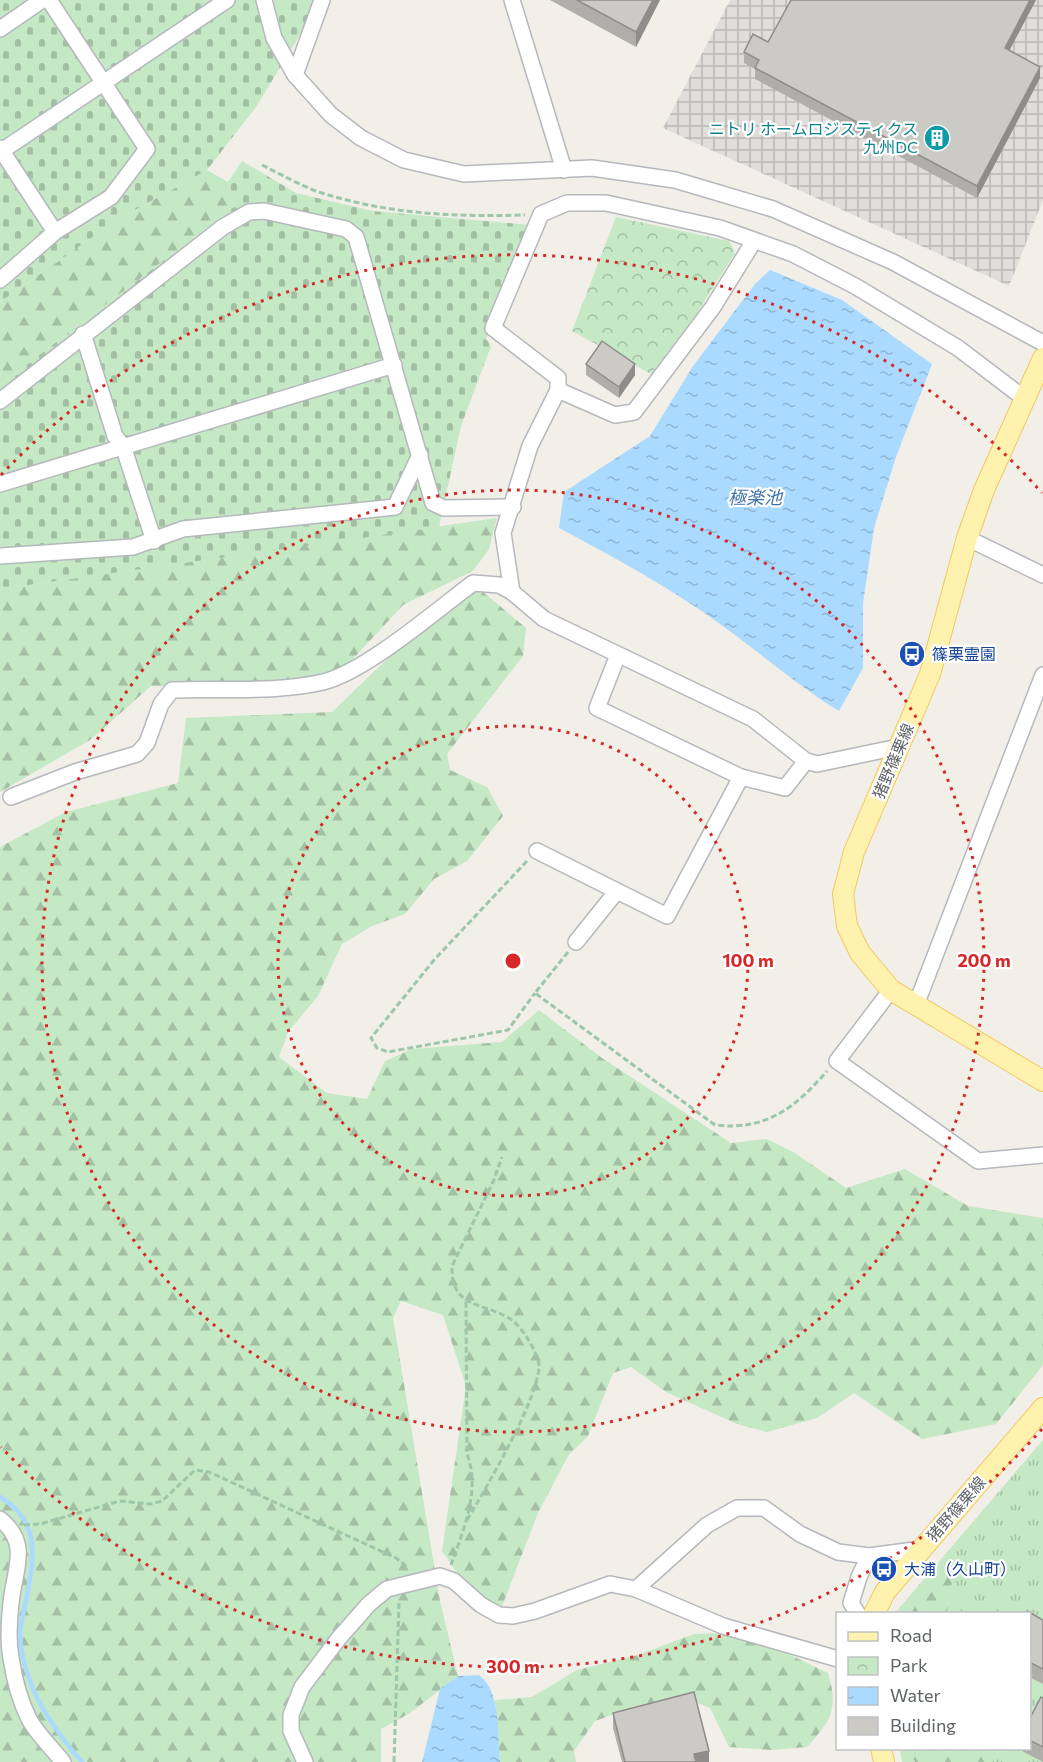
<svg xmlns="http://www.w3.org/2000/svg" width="1043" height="1762" font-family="Commissioner,'Noto Sans JP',sans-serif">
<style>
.industrial{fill:url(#industrial-grid)}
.grass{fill:url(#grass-tufts)}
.forest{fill:url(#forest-firs)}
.cemetery{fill:url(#cemetery-stones)}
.park{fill:url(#park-crowns)}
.water{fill:url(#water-ripples)}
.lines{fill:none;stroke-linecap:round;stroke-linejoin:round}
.stream{stroke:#aadaff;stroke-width:4.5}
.minor-casing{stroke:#b5b8bc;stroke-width:18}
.major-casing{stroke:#f2c960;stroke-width:22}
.path{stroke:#9cc7a9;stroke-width:3;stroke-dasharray:6 3;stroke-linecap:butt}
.minor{stroke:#fff;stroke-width:15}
.major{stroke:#fff2af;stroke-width:20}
.wall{fill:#afaea9}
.shaded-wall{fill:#8f8d8a}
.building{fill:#cccac5;stroke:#8f8d8a;stroke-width:1.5}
.ring{fill:none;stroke:#d62828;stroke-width:3;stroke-dasharray:3 6}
.labels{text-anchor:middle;stroke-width:4.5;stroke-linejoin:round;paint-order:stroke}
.culture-label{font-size:16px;fill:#0d838f;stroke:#fff;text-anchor:end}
.transit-label{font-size:16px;fill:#164399;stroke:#fff;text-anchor:start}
.street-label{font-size:16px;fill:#5f6368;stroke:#fff}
.water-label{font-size:18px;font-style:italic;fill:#4174aa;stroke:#fff}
.centre{fill:#d62828;stroke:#fff;stroke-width:3}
.ring-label{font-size:18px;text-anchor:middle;font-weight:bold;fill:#d62828;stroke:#fff;stroke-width:4.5;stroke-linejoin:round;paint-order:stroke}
</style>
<defs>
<pattern id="industrial-grid" width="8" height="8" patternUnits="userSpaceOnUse" patternTransform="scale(1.5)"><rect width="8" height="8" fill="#e0deda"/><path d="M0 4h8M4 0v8" fill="none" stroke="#b9b8b5"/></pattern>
<pattern id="grass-tufts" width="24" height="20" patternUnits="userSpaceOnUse" patternTransform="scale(1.5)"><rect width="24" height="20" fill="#c5e8c5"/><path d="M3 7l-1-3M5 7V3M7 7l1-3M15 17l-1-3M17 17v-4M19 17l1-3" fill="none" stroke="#a3c0a4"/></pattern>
<pattern id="forest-firs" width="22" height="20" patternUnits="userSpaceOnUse" patternTransform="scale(1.5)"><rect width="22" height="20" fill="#c5e8c5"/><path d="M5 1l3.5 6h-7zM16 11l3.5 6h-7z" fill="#a3c0a4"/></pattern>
<pattern id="cemetery-stones" width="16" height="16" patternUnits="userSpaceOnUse" patternTransform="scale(1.5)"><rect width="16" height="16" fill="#c5e8c5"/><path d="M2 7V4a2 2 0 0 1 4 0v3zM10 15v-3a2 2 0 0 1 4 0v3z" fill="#a3c0a4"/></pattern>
<pattern id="park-crowns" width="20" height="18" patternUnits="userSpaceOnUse" patternTransform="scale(1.5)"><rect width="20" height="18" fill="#c5e8c5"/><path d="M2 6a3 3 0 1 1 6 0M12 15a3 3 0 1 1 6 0" fill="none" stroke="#a3c0a4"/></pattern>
<pattern id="water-ripples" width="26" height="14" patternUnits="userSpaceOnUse" patternTransform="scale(1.5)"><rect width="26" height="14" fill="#aadaff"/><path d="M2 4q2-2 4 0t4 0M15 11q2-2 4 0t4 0" fill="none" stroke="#8eb4d2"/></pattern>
</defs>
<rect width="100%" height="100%" fill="#f1efe8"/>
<path class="industrial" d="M 730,0 L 1043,0 L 1043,200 L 1009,286 L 663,128 Z"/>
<g class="grass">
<path d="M 1043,1440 L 1043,1762 L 990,1762 L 982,1749 L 1030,1748 L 1030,1614 L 947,1613 L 954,1563 L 942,1558 Z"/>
<path d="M 900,1749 L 909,1749 L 915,1762 L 902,1762 Z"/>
</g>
<g class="forest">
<path d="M 207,170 L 228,182 L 234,207 L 0,385 L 0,302 L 117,220 Z"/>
<path d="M 497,518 L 489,549 L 473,571 L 403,605 L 327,687 L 151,686 L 90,740 L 0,792 L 0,589 Z"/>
<path d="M 475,585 L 526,628 L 523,656 L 447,754 L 450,770 L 487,787 L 503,816 L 467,861 L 434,879 L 405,914 L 372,926 L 342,944 L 318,996 L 288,1032 L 279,1057 L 327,1093 L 367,1099 L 385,1061 L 412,1049 L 502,1042 L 539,1010 L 602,1058 L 731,1143 L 767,1139 L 795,1153 L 846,1188 L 905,1169 L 968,1206 L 1043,1218 L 1043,1365 L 996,1424 L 922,1439 L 854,1393 L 817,1418 L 767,1432 L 737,1424 L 666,1392 L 631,1367 L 613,1373 L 588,1436 L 568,1456 L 538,1513 L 501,1609 L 467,1587 L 442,1551 L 466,1386 L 443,1315 L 401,1301 L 393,1318 L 440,1601 L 458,1676 L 410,1713 L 381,1729 L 381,1762 L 0,1762 L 0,847 L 66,812 L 178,783 L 186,718 L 332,712 L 461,588 Z"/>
<path d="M 942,1558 L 955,1563 L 947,1613 L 895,1613 Z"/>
<path d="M 729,1633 L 780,1650 L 828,1673 C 839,1708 831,1721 807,1747 L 771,1750 L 729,1747 L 710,1708 L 680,1696 L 634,1707 L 595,1721 L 574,1751 L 576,1762 L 500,1762 L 495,1700 L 532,1697 L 577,1670 L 638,1655 L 694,1634 Z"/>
<path d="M 909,1749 L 982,1749 L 990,1762 L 915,1762 Z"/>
</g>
<g class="cemetery">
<path d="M 0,0 L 313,0 L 301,33 L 256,107 L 207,170 L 117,220 L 0,302 Z"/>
<path d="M 242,161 L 296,193 L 373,211 L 531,225 L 486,339 L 491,346 L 461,426 L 439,527 L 0,589 L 0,385 L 234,207 L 228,182 Z"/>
</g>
<path class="park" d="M 616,217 L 729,241 L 735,253 L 695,316 L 651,374 L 572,331 Z"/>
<g class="water">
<path d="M 770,270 L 842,300 L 932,364 L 896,457 L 874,528 L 863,603 L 863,668 L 839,711 C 798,686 763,655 724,627 C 673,589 615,558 559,528 L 564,492 L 650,436 L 693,366 L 755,284 Z"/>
<path d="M 479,1675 C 502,1692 497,1736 500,1762 L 422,1762 L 440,1689 L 458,1676 Z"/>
</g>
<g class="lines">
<path class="stream" d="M 0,1497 C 44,1523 33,1563 25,1606 C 23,1615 20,1625 20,1633 C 22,1684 50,1725 82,1762"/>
<g class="minor-casing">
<g id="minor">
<path d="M 264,0 L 274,38 L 295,75 L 331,115 L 361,138 L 404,160 L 464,174 L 592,168 L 675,180 L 773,209 L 893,262 L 1043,343"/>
<path d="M 512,0 L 564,170"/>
<path d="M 0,29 L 42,0"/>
<path d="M 295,75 L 322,0"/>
<path d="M 0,148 L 55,232"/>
<path d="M 0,152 L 227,0"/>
<path d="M 0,280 L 55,232 L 111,197 L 147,149 L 49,0"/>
<path d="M 83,334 L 115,436 L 123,446 L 154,541"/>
<path d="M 558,390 L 558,378 L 493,328 L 541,214 L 567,203 L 606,203 L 720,228 L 793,254 L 855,286 L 958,348 L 1025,399"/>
<path d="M 0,401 L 223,227 L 249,212 L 264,211 L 346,229 L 356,237 L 433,503 L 444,508 L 513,507"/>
<path d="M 0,484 L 394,365"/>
<path d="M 967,538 L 1043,575"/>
<path d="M 0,556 L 133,547 L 183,529 L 395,507 L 420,455"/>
<path d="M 512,592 L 503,533 L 530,446 L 558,390 L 615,415 L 634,412 L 713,307 L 754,241"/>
<path d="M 618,655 L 597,708 L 741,777 L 785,788 L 806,761"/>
<path d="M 11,797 L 75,772 L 137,754 L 147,743 L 161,704 L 172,690 C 220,688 277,693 323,682 C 365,672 437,610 473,583 L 499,585 L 512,592 L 544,619 L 753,719 L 806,761 L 817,764 L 898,747"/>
<path d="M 537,851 L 667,916 L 741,777"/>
<path d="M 576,942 L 617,891"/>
<path d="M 891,990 L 837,1061 L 978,1161 L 1043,1155"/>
<path d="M 916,1005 L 1043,675"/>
<path d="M 0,1519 C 31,1544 14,1570 11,1603 C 9,1620 8,1641 11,1658 C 14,1678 20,1701 29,1719 C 37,1734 53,1749 63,1762"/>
<path d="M 636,1589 L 707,1525 L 737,1508 L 764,1508 L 800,1534 L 838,1552 L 869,1556 L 922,1549"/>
<path d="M 858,1614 L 851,1603 L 859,1577 L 869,1556"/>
<path d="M 305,1762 L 291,1731 L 291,1715 L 302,1687 L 339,1638 L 369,1604 L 387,1589 L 440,1576 L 454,1581 L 481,1605 L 499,1615 L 513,1616 L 535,1611 L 610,1584 L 636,1589 L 723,1626 L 838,1659"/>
</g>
</g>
<g class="major-casing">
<g id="major">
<path d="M 1043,358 L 984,490 L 967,538 L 930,674 L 854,852 L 843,894 L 847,926 L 860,953 L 891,990 L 1043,1081"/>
<path d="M 874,1614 L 885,1592 L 1043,1408"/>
<path d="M 881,1748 L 884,1762"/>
</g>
</g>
<g class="path">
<path d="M 262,165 C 280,174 298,184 316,191 C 384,214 453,217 525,215"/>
<path d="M 527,861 L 434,960 L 371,1038 L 377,1048 L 388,1052 L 508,1030 L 535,993"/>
<path d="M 568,952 L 535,993 L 715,1125 C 766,1131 795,1108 827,1071"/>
<path d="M 467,1520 C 485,1490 539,1398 539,1366 C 539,1359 534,1350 531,1344 C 525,1334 518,1323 507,1317 C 479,1302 451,1307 452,1266 L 493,1182 L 502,1157"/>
<path d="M 24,1525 L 40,1524 L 120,1501 L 150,1504 L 162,1501 L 195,1470 L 209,1472 L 396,1558 L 405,1565 L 405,1569"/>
<path d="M 451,1565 C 463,1531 481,1490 467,1454 L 466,1301"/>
<path d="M 394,1762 L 399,1602"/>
</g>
<use href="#minor" class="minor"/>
<use href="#major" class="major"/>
</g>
<g class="wall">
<path d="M 550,0 L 660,0 L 636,47 Z"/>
<path d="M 1036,0 L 1009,50 L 1040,78 L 977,198 L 755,79 L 755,69 L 744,63 L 744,52 L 768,42 Z"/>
<path d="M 586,364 L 635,375 L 619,398 L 586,375 Z"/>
<path d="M 1029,1614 L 1043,1620 L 1043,1684 L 1029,1677 Z"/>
<path d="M 1043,1698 L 1043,1762 L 1022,1751 L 1022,1749 L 1029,1749 L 1029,1720 Z"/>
<path d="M 613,1713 L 709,1762 L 622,1762 L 613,1728 Z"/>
</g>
<g class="shaded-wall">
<path d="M 653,0 L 660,0 L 636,47 L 636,32 Z"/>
<path d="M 1030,0 L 1036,0 L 1005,59 L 1005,48 Z"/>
<path d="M 1040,67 L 1040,78 L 977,198 L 977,186 Z"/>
<path d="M 635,364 L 635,375 L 619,398 L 619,387 Z"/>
<path d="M 709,1751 L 709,1762 L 694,1762 L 694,1754 Z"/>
</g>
<g class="building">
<path d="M 577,0 L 653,0 L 636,32 Z"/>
<path d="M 791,0 L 1030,0 L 1005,48 L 1040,67 L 977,186 L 755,68 L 759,60 L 744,52 L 753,34 L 768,42 Z"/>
<path d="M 602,341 L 635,364 L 619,387 L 586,364 Z"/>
<path d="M 1027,1611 L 1043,1620 L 1043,1669 L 1029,1662 L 1029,1614 L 1026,1614 Z"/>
<path d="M 694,1692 L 709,1751 L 694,1754 L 696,1762 L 625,1762 L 613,1713 Z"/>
<path d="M 1041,1697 L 1043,1698 L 1043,1747 L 1029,1740 L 1029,1720 Z"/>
</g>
<g class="ring">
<circle cx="513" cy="961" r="235"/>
<circle cx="513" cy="961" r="471"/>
<path d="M1042 1429A706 706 0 0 1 1 1447M1 475A706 706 0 0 1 1042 493"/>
</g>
<defs>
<g id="building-disc" transform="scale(1.35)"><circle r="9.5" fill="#0f9aa8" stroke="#fff"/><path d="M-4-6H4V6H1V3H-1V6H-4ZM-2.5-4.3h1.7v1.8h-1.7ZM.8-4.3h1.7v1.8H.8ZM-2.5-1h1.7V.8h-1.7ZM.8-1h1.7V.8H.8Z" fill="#fff"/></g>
<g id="bus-disc" transform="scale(1.35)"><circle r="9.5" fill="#1a4fb4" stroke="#fff"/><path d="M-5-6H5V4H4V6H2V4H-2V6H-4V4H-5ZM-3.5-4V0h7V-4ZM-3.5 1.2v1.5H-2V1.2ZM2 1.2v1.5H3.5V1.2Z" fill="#fff"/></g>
</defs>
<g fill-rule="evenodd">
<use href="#building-disc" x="937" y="138"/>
<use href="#bus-disc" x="912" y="654"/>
<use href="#bus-disc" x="884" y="1569"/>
</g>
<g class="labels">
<g class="culture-label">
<text x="918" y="135">ニトリ ホームロジスティクス<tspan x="918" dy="18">九州DC</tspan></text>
</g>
<g class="transit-label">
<text x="932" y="660">篠栗霊園</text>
<text x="904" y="1575">大浦（久山町）</text>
</g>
<g class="street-label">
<text transform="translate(893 761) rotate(-67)" y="6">猪野篠栗線</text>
<text transform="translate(956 1509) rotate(-49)" y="6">猪野篠栗線</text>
</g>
<g class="water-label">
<text x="755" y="504">極楽池</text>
</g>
</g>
<circle cx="513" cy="961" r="9" class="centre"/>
<g class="ring-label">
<text x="748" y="967">100 m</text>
<text x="984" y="967">200 m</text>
<text x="513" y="1673">300 m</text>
</g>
<rect x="836" y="1612" width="195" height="138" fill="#ffffff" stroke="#bfc1c3" stroke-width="1.5"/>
<rect x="848" y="1632" width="30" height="9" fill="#fff2af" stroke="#bfc1c3" stroke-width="1.5"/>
<text x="890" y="1642" font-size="18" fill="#5f6368">Road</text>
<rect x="848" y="1657" width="30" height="18" fill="url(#park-crowns)" stroke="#bfc1c3" stroke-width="1.5"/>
<text x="890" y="1672" font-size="18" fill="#5f6368">Park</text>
<rect x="848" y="1687" width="30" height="18" fill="url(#water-ripples)" stroke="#bfc1c3" stroke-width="1.5"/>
<text x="890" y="1702" font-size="18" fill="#5f6368">Water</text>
<rect x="848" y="1717" width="30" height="18" fill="#cccac5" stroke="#bfc1c3" stroke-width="1.5"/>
<text x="890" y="1732" font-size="18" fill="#5f6368">Building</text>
</svg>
